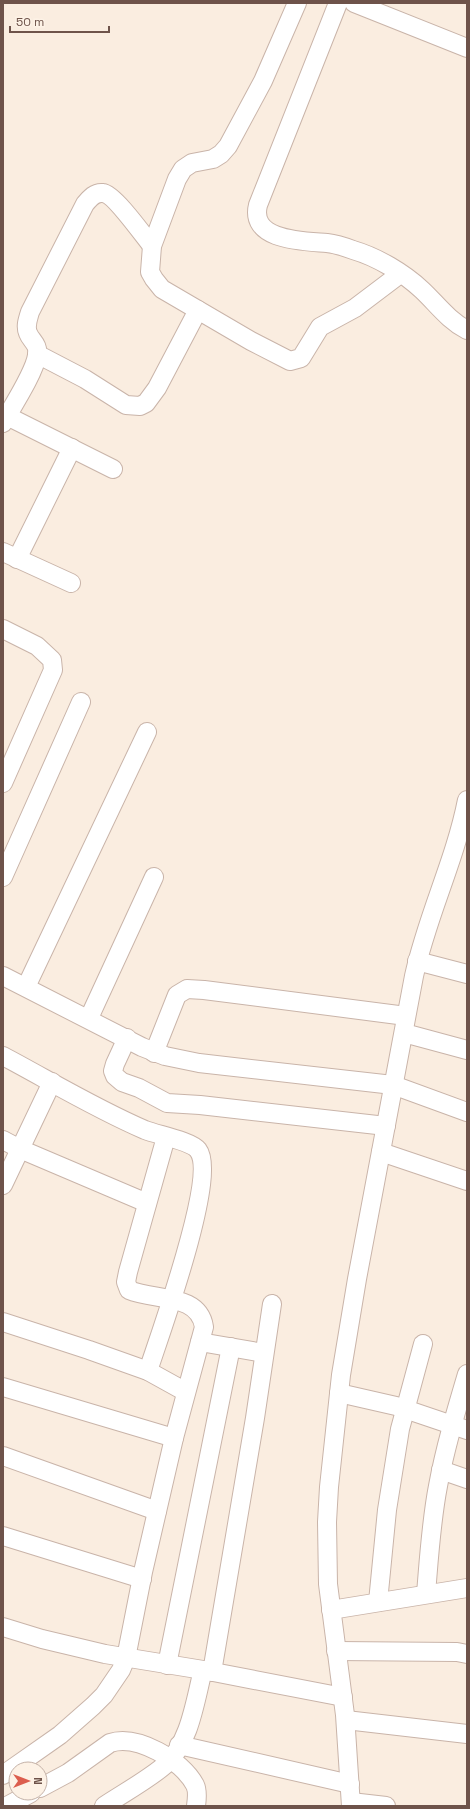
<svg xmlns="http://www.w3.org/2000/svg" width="470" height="1809" font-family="'Space Grotesk',sans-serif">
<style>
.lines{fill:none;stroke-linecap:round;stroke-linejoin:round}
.minor-casing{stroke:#c9b4a9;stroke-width:20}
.minor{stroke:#fff;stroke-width:18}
</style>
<rect width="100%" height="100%" fill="#faede0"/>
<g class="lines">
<g class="minor-casing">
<g id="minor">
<path d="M 297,3 L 263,81 L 228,146 L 221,154 L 213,159 L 192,163 L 183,169 L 177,179 L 152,246 L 150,272 L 154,279 L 162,289 L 251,341 L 290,361 L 301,358 L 320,327 L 355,308 L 400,274"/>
<path d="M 338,3 L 258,205 C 249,241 304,241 327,243 C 336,244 345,247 353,250 C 377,257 404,273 422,290 C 437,304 448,320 467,330"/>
<path d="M 354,3 L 467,48"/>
<path d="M 37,354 L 85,379 L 126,405 L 140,406 L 146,403 L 157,388 L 198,310"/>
<path d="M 7,416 L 113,469"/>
<path d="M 3,423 C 12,407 35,372 37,355 C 39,344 31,341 28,333 C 25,326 28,319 30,312 L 85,204 C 90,198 95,192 103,193 C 114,194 144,236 152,246"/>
<path d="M 3,552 L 71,583"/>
<path d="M 17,559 L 72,448"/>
<path d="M 3,629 L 37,646 L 52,660 L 53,670 L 3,783"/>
<path d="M 3,877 L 81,702"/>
<path d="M 417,961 L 467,974"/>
<path d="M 3,976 L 142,1047 L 165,1056 L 199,1063 L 393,1085 L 467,1112"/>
<path d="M 26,987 L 147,732"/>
<path d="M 89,1018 L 154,877"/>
<path d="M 404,1033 L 467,1050"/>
<path d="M 127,1038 L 115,1064 L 113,1071 L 115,1076 L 122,1082 L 139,1088 L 167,1103 L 200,1105 L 386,1126"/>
<path d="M 154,1053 L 177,995 L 187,989 L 204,990 L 406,1016"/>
<path d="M 3,1056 C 50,1081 96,1109 145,1130 C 158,1135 191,1141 198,1150 C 218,1176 159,1337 148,1371"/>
<path d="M 3,1140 L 20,1149 L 147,1203"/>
<path d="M 381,1152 L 467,1181"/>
<path d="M 3,1185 L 52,1082"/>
<path d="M 3,1322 L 89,1350 L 148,1371 L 186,1392"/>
<path d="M 200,1342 L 264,1353"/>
<path d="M 3,1387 L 174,1438"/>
<path d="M 339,1393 L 396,1406 L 467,1430"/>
<path d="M 3,1456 L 157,1511"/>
<path d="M 441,1470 L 467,1479"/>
<path d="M 3,1536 L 142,1579"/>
<path d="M 426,1594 C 429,1558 431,1522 438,1486 C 445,1448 456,1411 467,1374"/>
<path d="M 378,1602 L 387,1510 L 400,1429 L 423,1344"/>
<path d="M 331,1610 L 467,1588"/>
<path d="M 3,1627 L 42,1639 L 105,1654 L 203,1670 L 343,1697"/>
<path d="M 336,1651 L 457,1652 L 467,1654"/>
<path d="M 167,1665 L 231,1347"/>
<path d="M 212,1672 L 255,1418 L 272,1304"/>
<path d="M 346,1720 L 467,1734"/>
<path d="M 179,1745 L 350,1784"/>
<path d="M 3,1775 L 60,1735 L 93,1706 L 104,1695 L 121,1670 L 126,1658 L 143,1572 L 174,1438 L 204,1327 C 199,1293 155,1301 129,1290 L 126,1282 L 128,1272 L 166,1137"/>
<path d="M 40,1788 L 68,1773 L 110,1743 C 137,1734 182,1760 195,1785 C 198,1791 197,1799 196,1806"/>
<path d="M 351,1802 L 386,1806"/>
<path d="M 7,1806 L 31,1793"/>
<path d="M 104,1806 C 122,1794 149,1779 165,1765 C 190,1743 195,1701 203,1670"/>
<path d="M 351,1806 L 345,1715 L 328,1584 L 327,1522 L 329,1487 L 341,1375 L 357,1279 L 414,976 C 427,916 455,861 467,800"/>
</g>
</g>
<use href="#minor" class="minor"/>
</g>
<rect width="470" height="1809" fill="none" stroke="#6e534a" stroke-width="8"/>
<g transform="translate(28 1781) rotate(90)"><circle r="19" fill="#fdf2e6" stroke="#c4b2a8"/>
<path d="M0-3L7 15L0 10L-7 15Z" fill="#dc5e4e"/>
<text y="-6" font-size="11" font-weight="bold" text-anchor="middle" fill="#6e534a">N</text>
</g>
<path d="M10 26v6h99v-6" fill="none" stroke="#6e534a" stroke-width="2"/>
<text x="16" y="26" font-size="12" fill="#6e534a" stroke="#fdf2e6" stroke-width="3" paint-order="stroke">50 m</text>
</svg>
